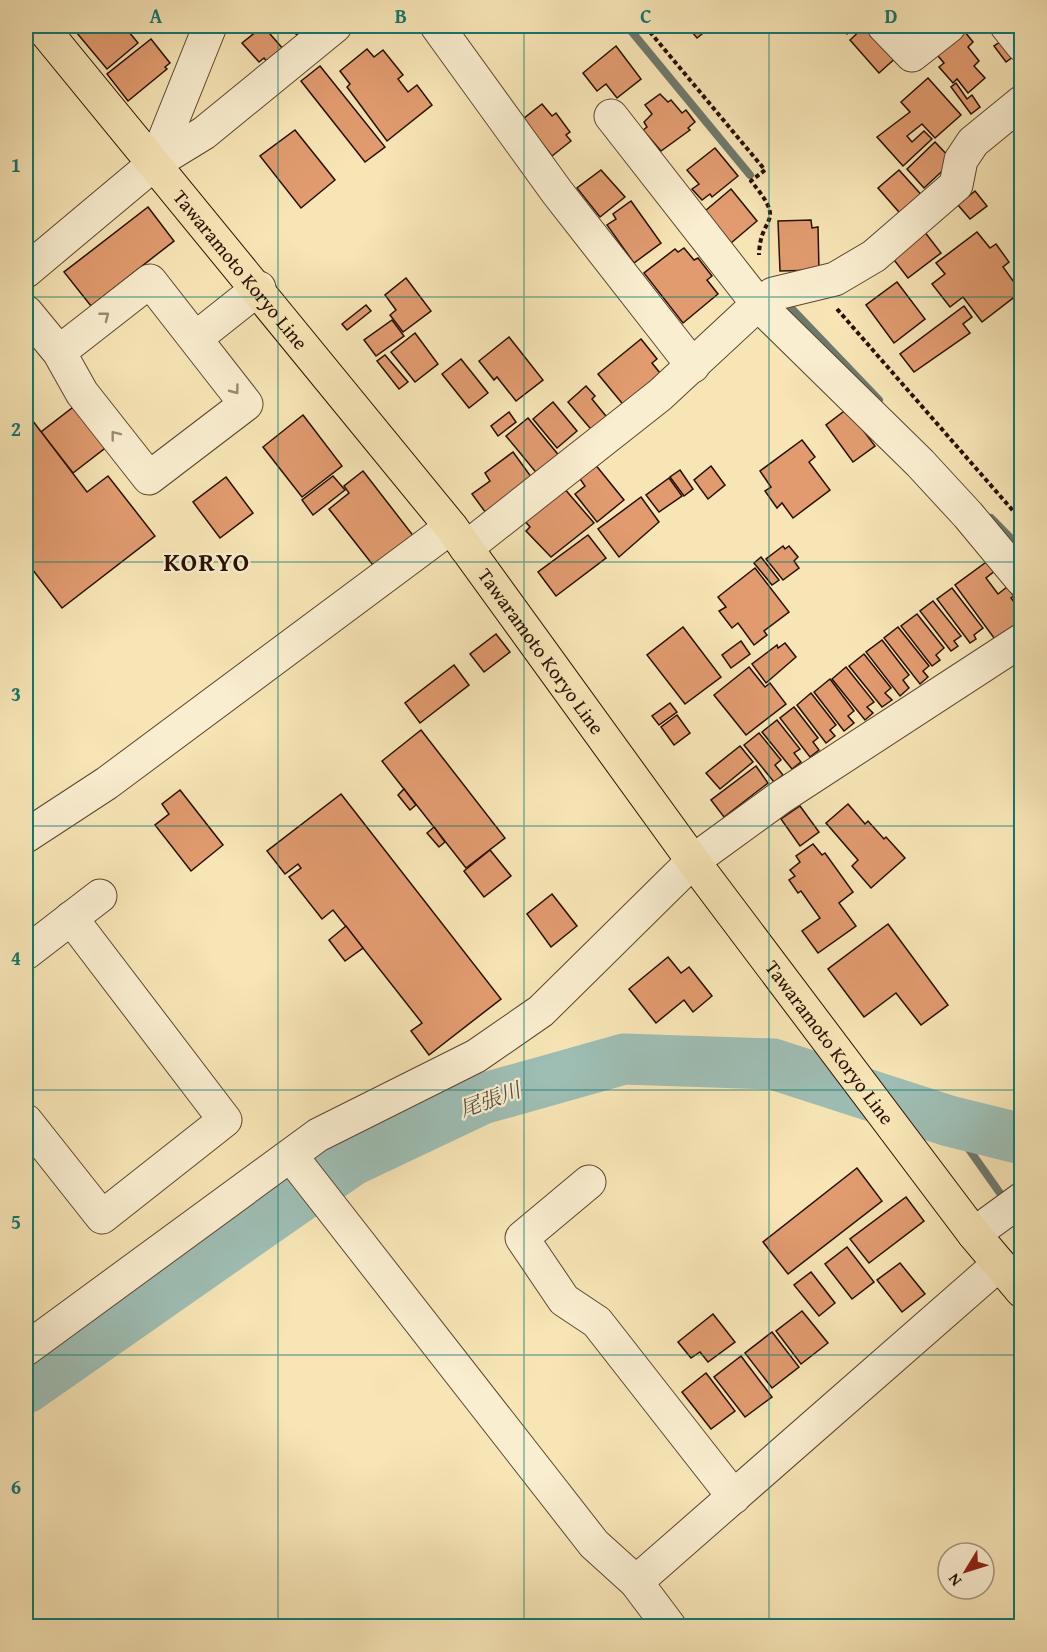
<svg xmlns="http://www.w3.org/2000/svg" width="1047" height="1652" font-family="'Gentium Book Plus','Noto Serif JP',serif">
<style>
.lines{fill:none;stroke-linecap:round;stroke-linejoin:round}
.stream{stroke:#6f786c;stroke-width:8}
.river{stroke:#9ebeb4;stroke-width:51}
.building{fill:#e19b6f;stroke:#281000;stroke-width:1.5}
.minor-casing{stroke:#5c452e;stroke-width:35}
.major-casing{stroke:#281000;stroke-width:35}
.path{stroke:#281000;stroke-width:4;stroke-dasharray:4.5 3;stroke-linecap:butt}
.minor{stroke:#faeed0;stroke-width:33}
.major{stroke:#f7e5b6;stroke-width:33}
.oneway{stroke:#9c8a72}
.grid{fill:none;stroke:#0f766e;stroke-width:1.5;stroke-opacity:0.55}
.labels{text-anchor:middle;stroke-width:4.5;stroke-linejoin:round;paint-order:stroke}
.street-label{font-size:20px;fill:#281000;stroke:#faeed0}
.water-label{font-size:21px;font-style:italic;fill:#514d3f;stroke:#faeed0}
.district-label{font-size:26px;font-weight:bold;letter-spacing:1.5px;fill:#281000;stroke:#faeed0}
.neatline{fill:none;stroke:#0f766e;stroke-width:2}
.grid-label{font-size:20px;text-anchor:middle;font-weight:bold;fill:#0f766e}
</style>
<rect width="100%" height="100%" fill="#f7e5b6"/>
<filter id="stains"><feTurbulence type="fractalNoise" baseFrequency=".00333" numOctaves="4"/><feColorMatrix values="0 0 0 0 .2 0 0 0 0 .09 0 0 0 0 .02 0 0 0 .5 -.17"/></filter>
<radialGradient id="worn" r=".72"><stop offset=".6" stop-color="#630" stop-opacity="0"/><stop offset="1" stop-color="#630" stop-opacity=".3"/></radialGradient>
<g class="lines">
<g class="stream">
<path d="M 627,26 L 750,175"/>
<path d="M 792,309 L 879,400"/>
<path d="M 991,518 L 1022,550"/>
<path d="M 949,1121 L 1007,1203"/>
</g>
<path class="river" d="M 26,1388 L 351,1161 L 482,1099 L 624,1059 L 773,1064 L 949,1121 L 1022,1139"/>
</g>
<g class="building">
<path d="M 71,26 L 124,26 L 138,43 L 107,69 Z"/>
<path d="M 263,26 L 284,50 L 268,63 L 264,58 L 259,62 L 242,43 Z"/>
<path d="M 288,26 L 310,26 L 298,36 Z"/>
<path d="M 687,26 L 712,26 L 697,38 Z"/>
<path d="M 839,26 L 857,26 L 847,34 Z"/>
<path d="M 865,26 L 873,26 L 899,55 L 879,73 L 850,40 Z"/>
<path d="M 904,26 L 930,26 L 915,38 Z"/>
<path d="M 961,27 L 973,42 L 968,47 L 979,61 L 974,66 L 985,78 L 968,93 L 957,79 L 953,83 L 939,67 L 944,63 L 933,50 Z"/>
<path d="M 151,39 L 170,63 L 165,67 L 167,69 L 128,101 L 107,74 Z"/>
<path d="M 1003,40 L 1014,56 L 1006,62 L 994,46 Z"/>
<path d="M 616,46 L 641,79 L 617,98 L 606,84 L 597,91 L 583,73 Z"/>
<path d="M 367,49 L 374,57 L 383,50 L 403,75 L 398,79 L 408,92 L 417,85 L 432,105 L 387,141 L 347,87 L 350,84 L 340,71 Z"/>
<path d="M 320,66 L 385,147 L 365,162 L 301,81 Z"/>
<path d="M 928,78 L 961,115 L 935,138 L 922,124 L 907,136 L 912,142 L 924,131 L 932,139 L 903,166 L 877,137 L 910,112 L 901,102 Z"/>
<path d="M 956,83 L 967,99 L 972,95 L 980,107 L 971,114 L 951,87 Z"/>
<path d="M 660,94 L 668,102 L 671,100 L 682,113 L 686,110 L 695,122 L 688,128 L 690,130 L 661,151 L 643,130 L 647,127 L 644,122 L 652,114 L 645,105 Z"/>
<path d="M 542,104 L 552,116 L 556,113 L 570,132 L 566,135 L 571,141 L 552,156 L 523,119 Z"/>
<path d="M 295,130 L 335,180 L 301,208 L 260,156 Z"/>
<path d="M 935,142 L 953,161 L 924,188 L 907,169 Z"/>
<path d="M 715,148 L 738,176 L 712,197 L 710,194 L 702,200 L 692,189 L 699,184 L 687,170 Z"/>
<path d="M 601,170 L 625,197 L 600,217 L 577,188 Z"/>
<path d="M 899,170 L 926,200 L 905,219 L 878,188 Z"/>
<path d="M 731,189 L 757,221 L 731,243 L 705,211 Z"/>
<path d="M 975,191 L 987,206 L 970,219 L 958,205 Z"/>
<path d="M 631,201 L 661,243 L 634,263 L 607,225 L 616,219 L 613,214 Z"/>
<path d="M 148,207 L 174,241 L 91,306 L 64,272 Z"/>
<path d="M 811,220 L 812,228 L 818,227 L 819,270 L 780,271 L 778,221 Z"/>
<path d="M 924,231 L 941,253 L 908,278 L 891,256 Z"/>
<path d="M 977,232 L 990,248 L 996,244 L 1009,262 L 1003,267 L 1021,292 L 982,322 L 963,297 L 950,307 L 932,284 L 945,274 L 936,263 Z"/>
<path d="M 684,248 L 694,260 L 698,258 L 712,276 L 707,280 L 718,294 L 683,323 L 644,273 L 675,249 L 678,252 Z"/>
<path d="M 406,278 L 431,311 L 403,332 L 390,315 L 396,310 L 385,295 Z"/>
<path d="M 897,282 L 925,319 L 894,343 L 866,305 Z"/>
<path d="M 366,305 L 371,311 L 347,330 L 342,324 Z"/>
<path d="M 964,306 L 972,317 L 963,324 L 970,333 L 914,372 L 900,354 Z"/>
<path d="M 392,320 L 404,336 L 376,356 L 364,340 Z"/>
<path d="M 415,333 L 438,364 L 415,382 L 391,352 Z"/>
<path d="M 509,337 L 543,380 L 516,401 L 497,377 L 494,380 L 479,361 Z"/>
<path d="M 641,339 L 657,359 L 652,363 L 664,378 L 626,408 L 598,374 Z"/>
<path d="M 385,355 L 408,382 L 399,389 L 377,361 Z"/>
<path d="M 461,359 L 488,393 L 469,408 L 442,374 Z"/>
<path d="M 586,386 L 595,396 L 592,399 L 610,421 L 595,434 L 568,402 Z"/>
<path d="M 94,391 L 126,432 L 73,473 L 41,432 Z"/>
<path d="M 553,402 L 577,431 L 557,448 L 533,419 Z"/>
<path d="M 847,409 L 875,446 L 853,462 L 826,425 Z"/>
<path d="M 26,412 L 87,492 L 108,476 L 155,536 L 62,608 L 26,561 Z"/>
<path d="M 509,412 L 516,422 L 498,436 L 491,426 Z"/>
<path d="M 303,415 L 342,466 L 302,497 L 263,447 Z"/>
<path d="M 528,418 L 561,458 L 539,476 L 506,436 Z"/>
<path d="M 802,440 L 815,457 L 809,462 L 830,490 L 793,518 L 782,503 L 777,508 L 765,491 L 771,487 L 760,471 Z"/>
<path d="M 513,452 L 532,478 L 486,513 L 472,494 L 490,481 L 485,473 Z"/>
<path d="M 594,463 L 624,500 L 597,522 L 575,494 L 585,486 L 578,476 Z"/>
<path d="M 711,466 L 725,485 L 708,499 L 694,480 Z"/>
<path d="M 680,470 L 693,489 L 684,496 L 670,477 Z"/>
<path d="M 363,471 L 415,538 L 376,569 L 329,509 L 349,493 L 344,486 Z"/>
<path d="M 333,476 L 345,490 L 313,515 L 302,500 Z"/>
<path d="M 226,477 L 253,513 L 220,538 L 193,502 Z"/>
<path d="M 669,478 L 682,496 L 659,512 L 646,495 Z"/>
<path d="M 563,487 L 594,523 L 551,557 L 526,531 L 530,527 L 523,519 Z"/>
<path d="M 641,497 L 659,522 L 619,557 L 598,529 Z"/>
<path d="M 588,535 L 606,558 L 556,596 L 538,572 Z"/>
<path d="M 783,546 L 785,549 L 789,546 L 798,557 L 794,561 L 799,568 L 783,580 L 766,559 Z"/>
<path d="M 761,557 L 779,580 L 772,585 L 754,563 Z"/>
<path d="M 989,560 L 996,570 L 986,578 L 998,594 L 1007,587 L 1014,596 L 1011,598 L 1022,613 L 1022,624 L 997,642 L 955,585 Z"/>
<path d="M 755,568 L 789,612 L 764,631 L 767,635 L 754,645 L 738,623 L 732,628 L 719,611 L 726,607 L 718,597 Z"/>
<path d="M 952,588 L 983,628 L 974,635 L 976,639 L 970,643 L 937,599 Z"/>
<path d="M 933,601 L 961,636 L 954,641 L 958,646 L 951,651 L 920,611 Z"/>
<path d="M 917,614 L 944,648 L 936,655 L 940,660 L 932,666 L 901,626 Z"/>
<path d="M 683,627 L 721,677 L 685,704 L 647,655 Z"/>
<path d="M 898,627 L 929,666 L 923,671 L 928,677 L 920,684 L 884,638 Z"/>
<path d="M 496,634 L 510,652 L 484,672 L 470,654 Z"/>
<path d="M 882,640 L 909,675 L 903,680 L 909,688 L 900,696 L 866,652 Z"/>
<path d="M 741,641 L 750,654 L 731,668 L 722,655 Z"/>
<path d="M 785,643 L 796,657 L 766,683 L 752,664 L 777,645 L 778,648 Z"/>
<path d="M 864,654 L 891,688 L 885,693 L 892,700 L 882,707 L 849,666 Z"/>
<path d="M 454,665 L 469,685 L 420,723 L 405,703 Z"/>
<path d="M 749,667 L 765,687 L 770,683 L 786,704 L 746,735 L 714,695 Z"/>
<path d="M 846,667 L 874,702 L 867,707 L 873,713 L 865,720 L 832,679 Z"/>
<path d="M 830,679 L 854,711 L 848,716 L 854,723 L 844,731 L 814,692 Z"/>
<path d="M 811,693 L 836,725 L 830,730 L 835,736 L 826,743 L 797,705 Z"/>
<path d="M 670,703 L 677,712 L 659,725 L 652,716 Z"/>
<path d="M 794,707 L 818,738 L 813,742 L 819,750 L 810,757 L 780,718 Z"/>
<path d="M 677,715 L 690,733 L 674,745 L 661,727 Z"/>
<path d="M 777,720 L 800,749 L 794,753 L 801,762 L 792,769 L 762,732 Z"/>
<path d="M 421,730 L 505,838 L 466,868 L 382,761 Z"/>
<path d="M 759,733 L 781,760 L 775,765 L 783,775 L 774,782 L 744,745 Z"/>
<path d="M 740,746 L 753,762 L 720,789 L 706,773 Z"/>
<path d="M 756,766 L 768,783 L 724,817 L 711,800 Z"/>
<path d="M 404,789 L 416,805 L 410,810 L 398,795 Z"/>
<path d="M 180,790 L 223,845 L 191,871 L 155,825 L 169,814 L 162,804 Z"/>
<path d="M 341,794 L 501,999 L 429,1055 L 411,1031 L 422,1023 L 333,910 L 322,919 L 289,877 L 301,868 L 298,864 L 285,874 L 267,851 Z"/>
<path d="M 848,804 L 865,824 L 868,821 L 884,839 L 886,837 L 905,858 L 871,888 L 852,866 L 858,860 L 826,823 Z"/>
<path d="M 800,806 L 819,832 L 800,846 L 781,819 Z"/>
<path d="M 434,827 L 445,842 L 439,847 L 427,833 Z"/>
<path d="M 813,844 L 822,855 L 825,853 L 853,892 L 839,903 L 856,926 L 818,953 L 802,931 L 820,918 L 801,891 L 798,893 L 789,880 L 795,876 L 790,870 L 800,862 L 796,856 Z"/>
<path d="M 490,850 L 511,876 L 484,897 L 464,871 Z"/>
<path d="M 552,894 L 577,926 L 551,947 L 527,914 Z"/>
<path d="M 888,924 L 948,1005 L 921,1025 L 896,993 L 864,1017 L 828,969 Z"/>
<path d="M 346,926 L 363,948 L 345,961 L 329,940 Z"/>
<path d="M 668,957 L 681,973 L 689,967 L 712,996 L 693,1012 L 684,1000 L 656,1023 L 629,989 Z"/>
<path d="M 857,1168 L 882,1201 L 788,1274 L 763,1242 Z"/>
<path d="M 906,1197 L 924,1221 L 869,1263 L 850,1239 Z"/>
<path d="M 847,1247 L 874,1282 L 852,1299 L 825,1264 Z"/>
<path d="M 900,1263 L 925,1294 L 902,1312 L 877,1280 Z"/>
<path d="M 811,1272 L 835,1303 L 819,1316 L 794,1285 Z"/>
<path d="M 802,1311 L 828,1343 L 801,1364 L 776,1331 Z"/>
<path d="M 713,1314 L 735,1342 L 708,1362 L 700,1352 L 691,1358 L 678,1342 Z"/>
<path d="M 772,1332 L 799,1367 L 772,1388 L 745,1353 Z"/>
<path d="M 741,1356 L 772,1397 L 745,1417 L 714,1377 Z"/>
<path d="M 706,1373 L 735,1411 L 711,1429 L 682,1392 Z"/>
</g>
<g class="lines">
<g class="minor-casing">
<g id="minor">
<path d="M 437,26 L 557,192 L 693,366"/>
<path d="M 884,26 L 912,55 L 949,26"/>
<path d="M 1007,26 L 1022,45"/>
<path d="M 611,116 L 758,304 L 920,463 L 968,515 L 1022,580"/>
<path d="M 155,163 L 210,26"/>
<path d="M 26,271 L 155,163 L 204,133 L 335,26"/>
<path d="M 26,312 L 59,352 L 82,393 L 149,478 L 246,404 L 150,281 L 59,352"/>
<path d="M 196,338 L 259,288"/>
<path d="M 466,548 L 660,395 L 758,304 L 773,294 L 835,279 L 874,256 L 956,185 L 961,160 L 973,142 L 1022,102"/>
<path d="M 26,836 L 107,783 L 451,527"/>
<path d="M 26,953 L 100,896"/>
<path d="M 26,1121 L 102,1217 L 225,1120 L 71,918"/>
<path d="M 291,1156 L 594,1544 L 636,1582 L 669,1626"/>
<path d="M 589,1182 L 522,1238 L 564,1300 L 597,1322 L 734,1497"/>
<path d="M 974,1234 L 1022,1199"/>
<path d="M 26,1349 L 318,1135 L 476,1056 L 541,1011 L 693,861 L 781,797 L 1022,640"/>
<path d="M 636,1582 L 999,1264"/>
</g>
</g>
<g class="major-casing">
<g id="major">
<path id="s1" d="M 41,26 L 451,527 L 693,861 L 974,1234 L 1022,1291"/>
</g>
</g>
<g class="path">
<path d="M 645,26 L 765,170 L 751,181 C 788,226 760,213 759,255"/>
<path d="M 837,309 L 1022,521"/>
</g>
<use href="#minor" class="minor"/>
<use href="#major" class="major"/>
</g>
<defs><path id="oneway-chevron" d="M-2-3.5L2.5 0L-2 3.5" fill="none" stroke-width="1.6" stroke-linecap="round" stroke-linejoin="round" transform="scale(1.5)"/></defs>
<g class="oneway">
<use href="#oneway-chevron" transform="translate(105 316) rotate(-38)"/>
<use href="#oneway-chevron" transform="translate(235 390) rotate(53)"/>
<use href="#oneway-chevron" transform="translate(115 435) rotate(-128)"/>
</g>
<path class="grid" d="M 278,26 L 278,1626M 524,26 L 524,1626M 769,26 L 769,1626M 26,297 L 1022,297M 26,562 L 1022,562M 26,826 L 1022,826M 26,1090 L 1022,1090M 26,1355 L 1022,1355"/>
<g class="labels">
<g class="street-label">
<text dy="7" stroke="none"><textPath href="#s1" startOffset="315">Tawaramoto Koryo Line</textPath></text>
<text dy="7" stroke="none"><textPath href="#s1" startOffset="801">Tawaramoto Koryo Line</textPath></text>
<text dy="7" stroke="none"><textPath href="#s1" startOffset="1287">Tawaramoto Koryo Line</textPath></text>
</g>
<g class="water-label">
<text transform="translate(490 1100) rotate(-20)" y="7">尾張川</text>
</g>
<g class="district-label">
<text x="207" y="571">KORYO</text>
</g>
</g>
<rect width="1047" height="1652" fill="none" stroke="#f7e5b6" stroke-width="66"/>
<g transform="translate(966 1571) rotate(232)"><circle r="28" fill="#faeed0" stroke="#a6957d" stroke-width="1.5"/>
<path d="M0-4.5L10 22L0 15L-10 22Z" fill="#8f2418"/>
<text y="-9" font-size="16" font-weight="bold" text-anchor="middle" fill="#281000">N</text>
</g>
<rect x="33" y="33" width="981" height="1586" class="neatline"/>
<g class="grid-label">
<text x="156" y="23">A</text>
<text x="401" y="23">B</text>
<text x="646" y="23">C</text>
<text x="891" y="23">D</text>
<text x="16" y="172">1</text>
<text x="16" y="436">2</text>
<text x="16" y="701">3</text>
<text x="16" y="965">4</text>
<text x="16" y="1229">5</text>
<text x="16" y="1494">6</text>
</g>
<rect width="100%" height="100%" filter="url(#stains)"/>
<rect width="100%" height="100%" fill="url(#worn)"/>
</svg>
